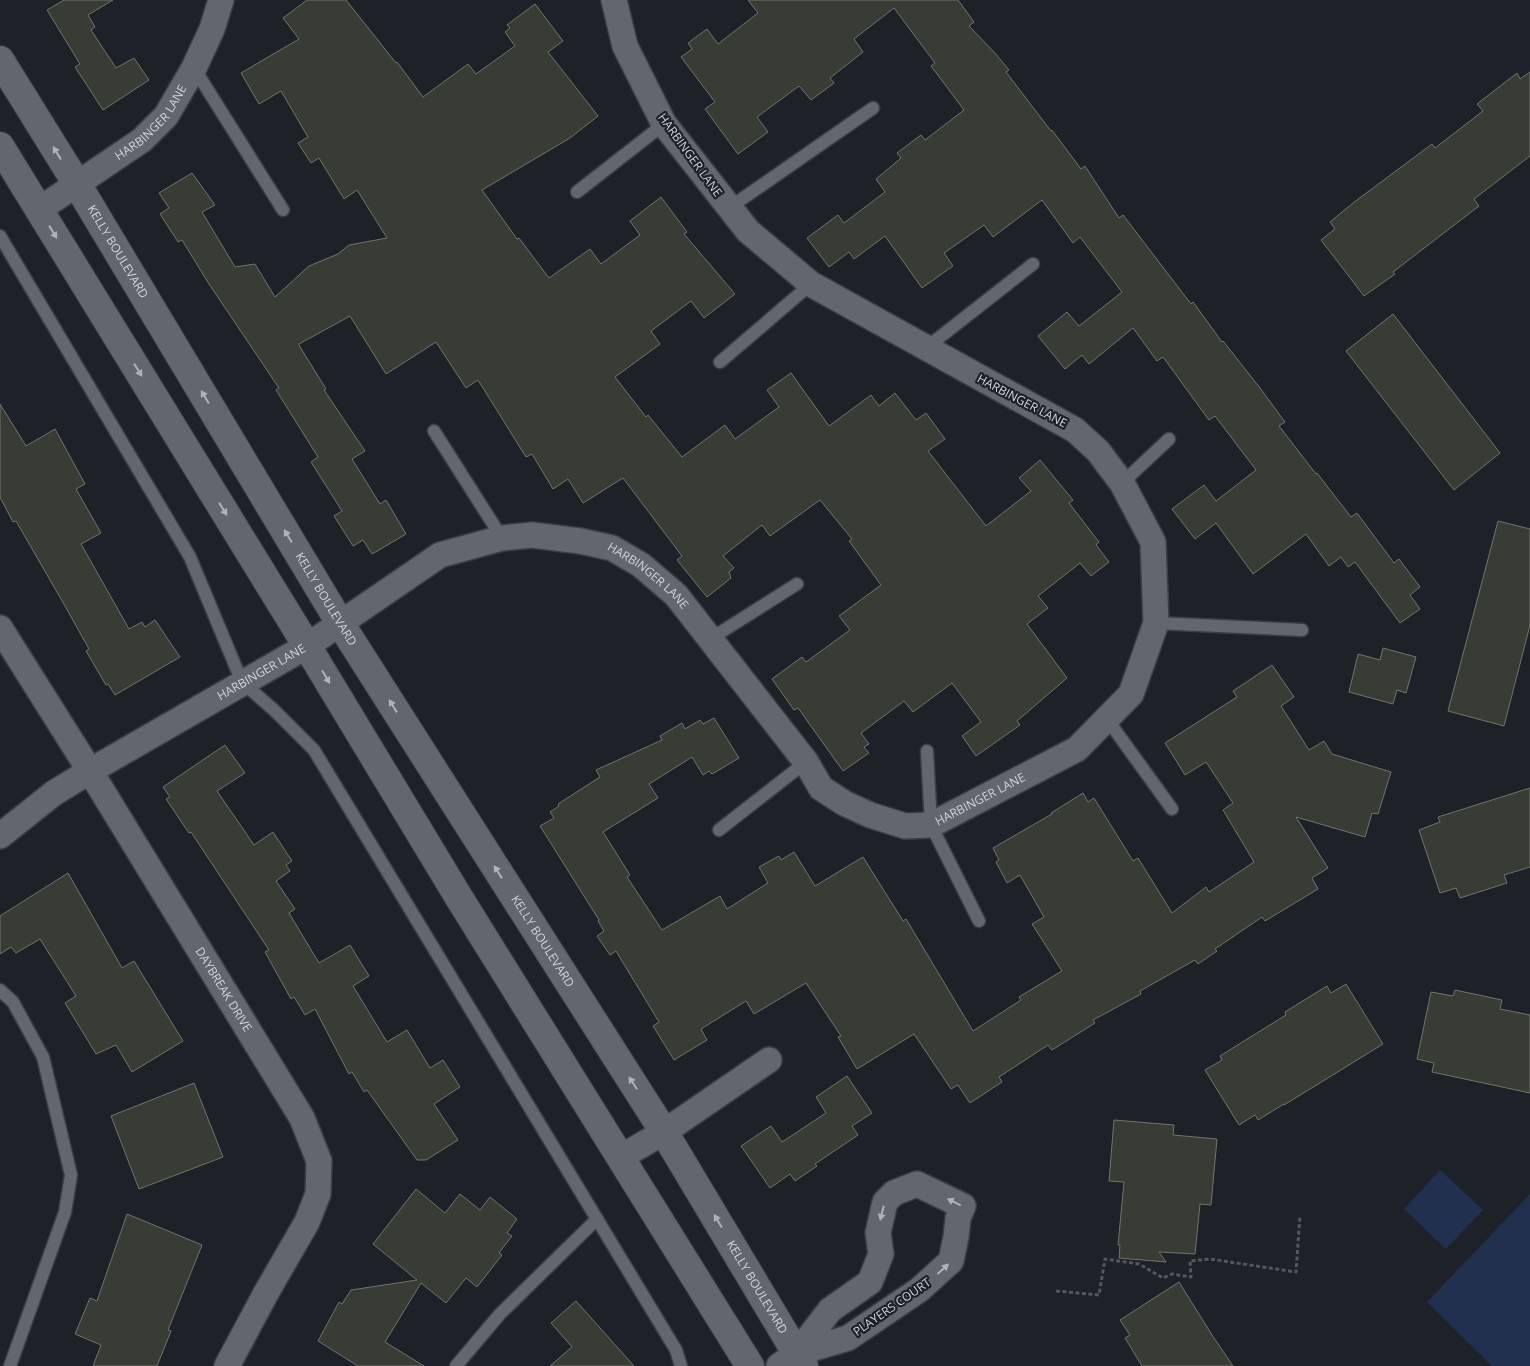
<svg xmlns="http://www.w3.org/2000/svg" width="1530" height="1366" font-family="'Open Sans',sans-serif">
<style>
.green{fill:#22304f}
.building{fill:#373c34;stroke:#70756c}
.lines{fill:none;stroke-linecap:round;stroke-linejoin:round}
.service-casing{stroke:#3b3e45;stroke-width:15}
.minor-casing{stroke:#3b3e45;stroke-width:28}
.secondary-casing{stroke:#3b3e45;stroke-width:30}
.path{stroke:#53565d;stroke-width:3;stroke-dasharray:4 2.5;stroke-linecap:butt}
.service{stroke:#61666f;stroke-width:12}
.minor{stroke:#61666f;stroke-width:25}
.secondary{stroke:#61666f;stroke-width:28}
.oneway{fill:#afb2b8}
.labels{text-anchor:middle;stroke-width:4.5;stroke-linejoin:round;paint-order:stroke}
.street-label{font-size:12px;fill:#d0d3d8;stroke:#1d2128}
</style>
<rect width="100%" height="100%" fill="#1d2128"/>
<g class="green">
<path d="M 1440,1170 L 1483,1210 L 1446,1249 L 1404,1209 Z"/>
<path d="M 1530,1194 L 1530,1366 L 1492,1366 L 1427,1302 Z"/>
</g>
<g class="building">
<path d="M 64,0 L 113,0 L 88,15 L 95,27 L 91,30 L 116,68 L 134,58 L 149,80 L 103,110 L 75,67 L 80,64 L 47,10 Z"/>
<path d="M 307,0 L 346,0 L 396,63 L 397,62 L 423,97 L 468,64 L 476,74 L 515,46 L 505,32 L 510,28 L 507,25 L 535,4 L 563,41 L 548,52 L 598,116 L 570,138 L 482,190 L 517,239 L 519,238 L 549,278 L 590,249 L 601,264 L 640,235 L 630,221 L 661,197 L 687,232 L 684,234 L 735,294 L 704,318 L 691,301 L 651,331 L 660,344 L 615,377 L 646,417 L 648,415 L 682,457 L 725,425 L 735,439 L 779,407 L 767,390 L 791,373 L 829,426 L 871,395 L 879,406 L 895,393 L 916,420 L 926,413 L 945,439 L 928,451 L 986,526 L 1031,491 L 1019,478 L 1040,460 L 1073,500 L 1069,503 L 1099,542 L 1096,545 L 1109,562 L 1091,576 L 1080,563 L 1038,596 L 1048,608 L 1027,624 L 1067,678 L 1017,721 L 1020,725 L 976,756 L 962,736 L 981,722 L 952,683 L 913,712 L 904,701 L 861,733 L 869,744 L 864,747 L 869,753 L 843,771 L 798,708 L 794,710 L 772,679 L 802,657 L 806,662 L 850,630 L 839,616 L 881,585 L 849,541 L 852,539 L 820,500 L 770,536 L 762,525 L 723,556 L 734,568 L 729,572 L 731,578 L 707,597 L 677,560 L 682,556 L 623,478 L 583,503 L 568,479 L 553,489 L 532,454 L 526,457 L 478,380 L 466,388 L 436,342 L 386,374 L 350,316 L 299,344 L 300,347 L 326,389 L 324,390 L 365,451 L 352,459 L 380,504 L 386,500 L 406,534 L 372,554 L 363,540 L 353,546 L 334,516 L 342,511 L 311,462 L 318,457 L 276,390 L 279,388 L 209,284 L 182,240 L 178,242 L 160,214 L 169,208 L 159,193 L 192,173 L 215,205 L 202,212 L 235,267 L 255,264 L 275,297 L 309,266 L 338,254 L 349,245 L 387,238 L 357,190 L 344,199 L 319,158 L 311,163 L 298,143 L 308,137 L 281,91 L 259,104 L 241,73 L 299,39 L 283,18 Z"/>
<path d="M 748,0 L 958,0 L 974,22 L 969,26 L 994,52 L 1009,70 L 1006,72 L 1051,131 L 1052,130 L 1081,169 L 1085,166 L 1119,218 L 1123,215 L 1191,304 L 1193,302 L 1222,342 L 1223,341 L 1260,388 L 1285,422 L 1279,426 L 1316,474 L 1317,473 L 1351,517 L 1357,513 L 1394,563 L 1399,559 L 1420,587 L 1410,595 L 1420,609 L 1400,623 L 1355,562 L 1348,567 L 1341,557 L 1329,566 L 1306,534 L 1253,574 L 1216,523 L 1195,539 L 1172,509 L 1204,485 L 1216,501 L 1256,470 L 1215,416 L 1209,420 L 1163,357 L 1157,361 L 1133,328 L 1089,364 L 1082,355 L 1065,369 L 1038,336 L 1067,312 L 1079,326 L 1122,292 L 1080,237 L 1073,243 L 1042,200 L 993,237 L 984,225 L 944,253 L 953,266 L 922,288 L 885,236 L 854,259 L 849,252 L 829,267 L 807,238 L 838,215 L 844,223 L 885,192 L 876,179 L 901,158 L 897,153 L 921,135 L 925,140 L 964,110 L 931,66 L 935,63 L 894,8 L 854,39 L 863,52 L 830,78 L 834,83 L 811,100 L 799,86 L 757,117 L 768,132 L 738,154 L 705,109 L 715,102 L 681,57 L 692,49 L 688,43 L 707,29 L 718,44 L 758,13 Z"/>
<path d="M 1530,72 L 1530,156 L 1474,199 L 1479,206 L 1393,272 L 1395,274 L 1364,296 L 1321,240 L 1335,229 L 1330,222 L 1353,203 L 1432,144 L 1435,148 L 1483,111 L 1477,104 L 1517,73 L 1520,79 Z"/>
<path d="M 1393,314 L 1500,453 L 1454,490 L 1346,351 Z"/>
<path d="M 0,404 L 26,446 L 55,429 L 85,484 L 76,489 L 101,533 L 81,544 L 129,629 L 142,622 L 145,627 L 155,620 L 180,657 L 115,695 L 108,684 L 106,685 L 86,651 L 89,649 L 65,606 L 16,521 L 13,522 L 0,497 Z"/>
<path d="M 1498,521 L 1530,529 L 1530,625 L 1504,726 L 1448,711 Z"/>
<path d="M 1383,648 L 1416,657 L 1406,693 L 1397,690 L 1393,704 L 1349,692 L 1358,654 L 1380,660 Z"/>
<path d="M 1272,665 L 1294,697 L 1281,706 L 1309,750 L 1324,741 L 1332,754 L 1391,772 L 1378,814 L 1372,813 L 1365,837 L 1296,817 L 1328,868 L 1312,878 L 1318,889 L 1265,921 L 1262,917 L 1215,949 L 1217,951 L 1198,964 L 1195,960 L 1140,991 L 1141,994 L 1093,1020 L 1095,1023 L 1052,1050 L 1048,1045 L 999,1077 L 1002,1082 L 970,1103 L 958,1085 L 951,1089 L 914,1034 L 857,1069 L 838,1037 L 841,1036 L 806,983 L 754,1014 L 746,1001 L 701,1029 L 707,1040 L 674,1060 L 653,1026 L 659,1022 L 616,951 L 610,955 L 597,936 L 604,931 L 598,921 L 599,920 L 540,826 L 554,818 L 550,812 L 559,806 L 558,804 L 600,777 L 596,770 L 662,740 L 660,736 L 682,723 L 685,729 L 700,720 L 703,724 L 714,718 L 739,758 L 712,774 L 709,771 L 703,775 L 692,757 L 649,784 L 658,798 L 603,832 L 630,875 L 627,877 L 662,930 L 720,896 L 727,909 L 768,883 L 759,867 L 779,856 L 781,860 L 794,852 L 815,886 L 863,857 L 903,921 L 906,919 L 973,1031 L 1021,1000 L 1019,997 L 1062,971 L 1032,924 L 1044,917 L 1020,875 L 1007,883 L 996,862 L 999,860 L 993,848 L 1052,814 L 1051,813 L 1083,793 L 1088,802 L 1094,798 L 1133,861 L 1138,858 L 1172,913 L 1206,887 L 1209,892 L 1254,862 L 1223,810 L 1233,803 L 1206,762 L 1185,775 L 1165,743 L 1237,697 L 1233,691 Z"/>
<path d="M 225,745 L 245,773 L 217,791 L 254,845 L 273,832 L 292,861 L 286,865 L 290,871 L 276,881 L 295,909 L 289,913 L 319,963 L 350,945 L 369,976 L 353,986 L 387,1042 L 407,1030 L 430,1068 L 443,1060 L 460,1087 L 434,1104 L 458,1140 L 426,1160 L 417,1160 L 367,1090 L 364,1092 L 352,1072 L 349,1074 L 315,1009 L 305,1015 L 294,997 L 291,999 L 265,952 L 269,950 L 191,832 L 189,833 L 166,799 L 170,797 L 163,787 Z"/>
<path d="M 1530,788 L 1530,867 L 1504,875 L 1507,883 L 1460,898 L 1456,888 L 1440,893 L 1419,830 L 1440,822 L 1438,817 Z"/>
<path d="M 68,873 L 122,968 L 134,961 L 183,1041 L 132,1072 L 116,1045 L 96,1054 L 65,1003 L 76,996 L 40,939 L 16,953 L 11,947 L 0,954 L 0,916 Z"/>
<path d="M 1346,984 L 1383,1044 L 1284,1105 L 1284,1104 L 1258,1120 L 1255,1115 L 1239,1125 L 1205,1070 L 1222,1060 L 1220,1056 L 1286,1015 L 1285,1012 L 1327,986 L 1331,993 Z"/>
<path d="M 1455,990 L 1502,1000 L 1500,1009 L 1530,1015 L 1530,1093 L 1432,1072 L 1434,1063 L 1417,1059 L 1431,992 L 1453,996 Z"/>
<path d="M 847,1076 L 872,1113 L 852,1126 L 858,1135 L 815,1164 L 817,1166 L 795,1181 L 790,1174 L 770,1188 L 741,1146 L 771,1126 L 782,1142 L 826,1113 L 816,1097 Z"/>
<path d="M 194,1083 L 223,1157 L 139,1189 L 111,1116 Z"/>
<path d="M 1114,1120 L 1174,1125 L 1173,1135 L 1217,1139 L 1211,1205 L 1200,1204 L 1195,1254 L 1159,1252 L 1166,1262 L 1119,1258 L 1120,1245 L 1118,1245 L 1124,1182 L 1109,1181 Z"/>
<path d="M 416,1189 L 445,1213 L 460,1194 L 480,1210 L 490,1197 L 517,1219 L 507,1233 L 512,1236 L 499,1253 L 502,1255 L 477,1287 L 466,1278 L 446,1303 L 421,1283 L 385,1342 L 424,1366 L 358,1366 L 318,1341 L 339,1302 L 342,1304 L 351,1290 L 417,1280 L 373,1244 Z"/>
<path d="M 127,1214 L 202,1245 L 168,1330 L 171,1331 L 157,1366 L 93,1366 L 101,1345 L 75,1334 L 90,1298 L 97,1301 Z"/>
<path d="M 1179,1282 L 1212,1335 L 1233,1366 L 1142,1366 L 1125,1338 L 1130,1335 L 1120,1320 Z"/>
<path d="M 576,1301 L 634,1366 L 550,1366 L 572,1347 L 551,1323 Z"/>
</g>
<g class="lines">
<g class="service-casing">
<g id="service">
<path d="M 194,68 L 283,210"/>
<path d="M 577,192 L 664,124"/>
<path d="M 729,208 L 873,108"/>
<path d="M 0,236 L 190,557 L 242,682 L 275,711 L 314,750 L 676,1350 L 681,1366"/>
<path d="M 926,348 L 1033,264"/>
<path d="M 720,362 L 811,284"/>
<path d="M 434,431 L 502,538"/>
<path d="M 1122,483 L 1169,439"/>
<path d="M 1156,623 L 1302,630"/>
<path d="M 710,639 L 797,584"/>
<path d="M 1107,719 L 1172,809"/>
<path d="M 927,751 L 931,825 L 979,921"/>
<path d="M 719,830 L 806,762"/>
<path d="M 0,990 L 13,1002 L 43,1057 L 71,1175 L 65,1212 L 10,1366"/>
<path d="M 456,1366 L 500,1314 L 597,1219"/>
</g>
</g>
<g class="minor-casing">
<g id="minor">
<path id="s1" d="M 40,209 L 142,140 L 166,116 L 194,68 L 212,29 L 221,0"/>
<path id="s2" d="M 0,628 L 90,771 L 302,1118 L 319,1161 L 318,1194 L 307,1222 L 266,1293 L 227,1366"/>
<path id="s3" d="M 0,836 L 54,793 L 90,771 L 307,646 L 440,555 L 502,538 L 532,535 L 580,541 L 612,548 L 641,565 L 676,595 L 806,762 L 821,788 L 844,803 L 870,815 L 905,826 L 931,825 L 1077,749 L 1131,694 L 1156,623 L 1153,542 L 1122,483 L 1098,451 L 1075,430 L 811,284 L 748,231 L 664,124 L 625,46 L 614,0"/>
<path d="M 621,1157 L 664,1132 L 769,1060"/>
<path d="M 779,1366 L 797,1353 L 830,1310 L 870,1282 L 881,1254 L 878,1233 L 885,1202 L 894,1193 L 917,1184 L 963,1206 L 958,1218 L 956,1237 L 951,1261 L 919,1290 L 848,1338 L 797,1353"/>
</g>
</g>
<g class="secondary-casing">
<g id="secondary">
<path id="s4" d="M 0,60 L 77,184 L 340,623 L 664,1132 L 804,1366"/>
<path d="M 0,146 L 307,646 L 458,896 L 750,1366"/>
</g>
</g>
<path class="path" d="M 1056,1291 L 1099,1295 L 1105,1259 L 1139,1264 L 1163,1278 L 1172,1274 L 1191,1277 L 1190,1261 L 1210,1259 L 1296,1272 L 1300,1215"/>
<use href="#service" class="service"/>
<use href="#minor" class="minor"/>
<use href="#secondary" class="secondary"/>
</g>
<defs><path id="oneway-solid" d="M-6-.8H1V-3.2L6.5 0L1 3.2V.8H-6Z" transform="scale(1.25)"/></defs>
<g class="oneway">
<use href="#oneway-solid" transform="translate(57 153) rotate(-122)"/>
<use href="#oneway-solid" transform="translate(53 232) rotate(58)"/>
<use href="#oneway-solid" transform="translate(138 370) rotate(58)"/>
<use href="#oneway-solid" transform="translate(205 397) rotate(-121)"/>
<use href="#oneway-solid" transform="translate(223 509) rotate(58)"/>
<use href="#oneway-solid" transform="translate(288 536) rotate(-121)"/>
<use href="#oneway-solid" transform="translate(326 677) rotate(59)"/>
<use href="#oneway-solid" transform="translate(393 706) rotate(-122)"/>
<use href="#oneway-solid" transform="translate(498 872) rotate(-122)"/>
<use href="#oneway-solid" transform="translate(633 1083) rotate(-123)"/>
<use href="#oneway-solid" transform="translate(954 1202) rotate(-154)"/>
<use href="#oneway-solid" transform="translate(882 1213) rotate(104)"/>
<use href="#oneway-solid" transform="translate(718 1221) rotate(-121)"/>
<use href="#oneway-solid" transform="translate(943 1269) rotate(-42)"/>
</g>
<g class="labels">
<g class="street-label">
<text dy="4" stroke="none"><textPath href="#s1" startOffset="142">HARBINGER LANE</textPath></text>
<text transform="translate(690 155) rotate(54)" y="4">HARBINGER LANE</text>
<text dy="4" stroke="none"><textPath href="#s4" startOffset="225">KELLY BOULEVARD</textPath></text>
<text transform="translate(1022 401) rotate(28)" y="4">HARBINGER LANE</text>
<text dy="4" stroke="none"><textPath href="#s3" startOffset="744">HARBINGER LANE</textPath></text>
<text dy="4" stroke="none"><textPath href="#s4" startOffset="630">KELLY BOULEVARD</textPath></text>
<text dy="4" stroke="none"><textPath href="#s3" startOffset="309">HARBINGER LANE</textPath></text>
<text dy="4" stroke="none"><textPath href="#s3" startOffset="1194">HARBINGER LANE</textPath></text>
<text dy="4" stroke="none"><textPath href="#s4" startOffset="1035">KELLY BOULEVARD</textPath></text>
<text dy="4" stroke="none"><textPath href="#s2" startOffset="425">DAYBREAK DRIVE</textPath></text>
<text dy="4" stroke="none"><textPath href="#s4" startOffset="1442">KELLY BOULEVARD</textPath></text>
<text transform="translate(892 1307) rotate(-35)" y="4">PLAYERS COURT</text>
</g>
</g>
</svg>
